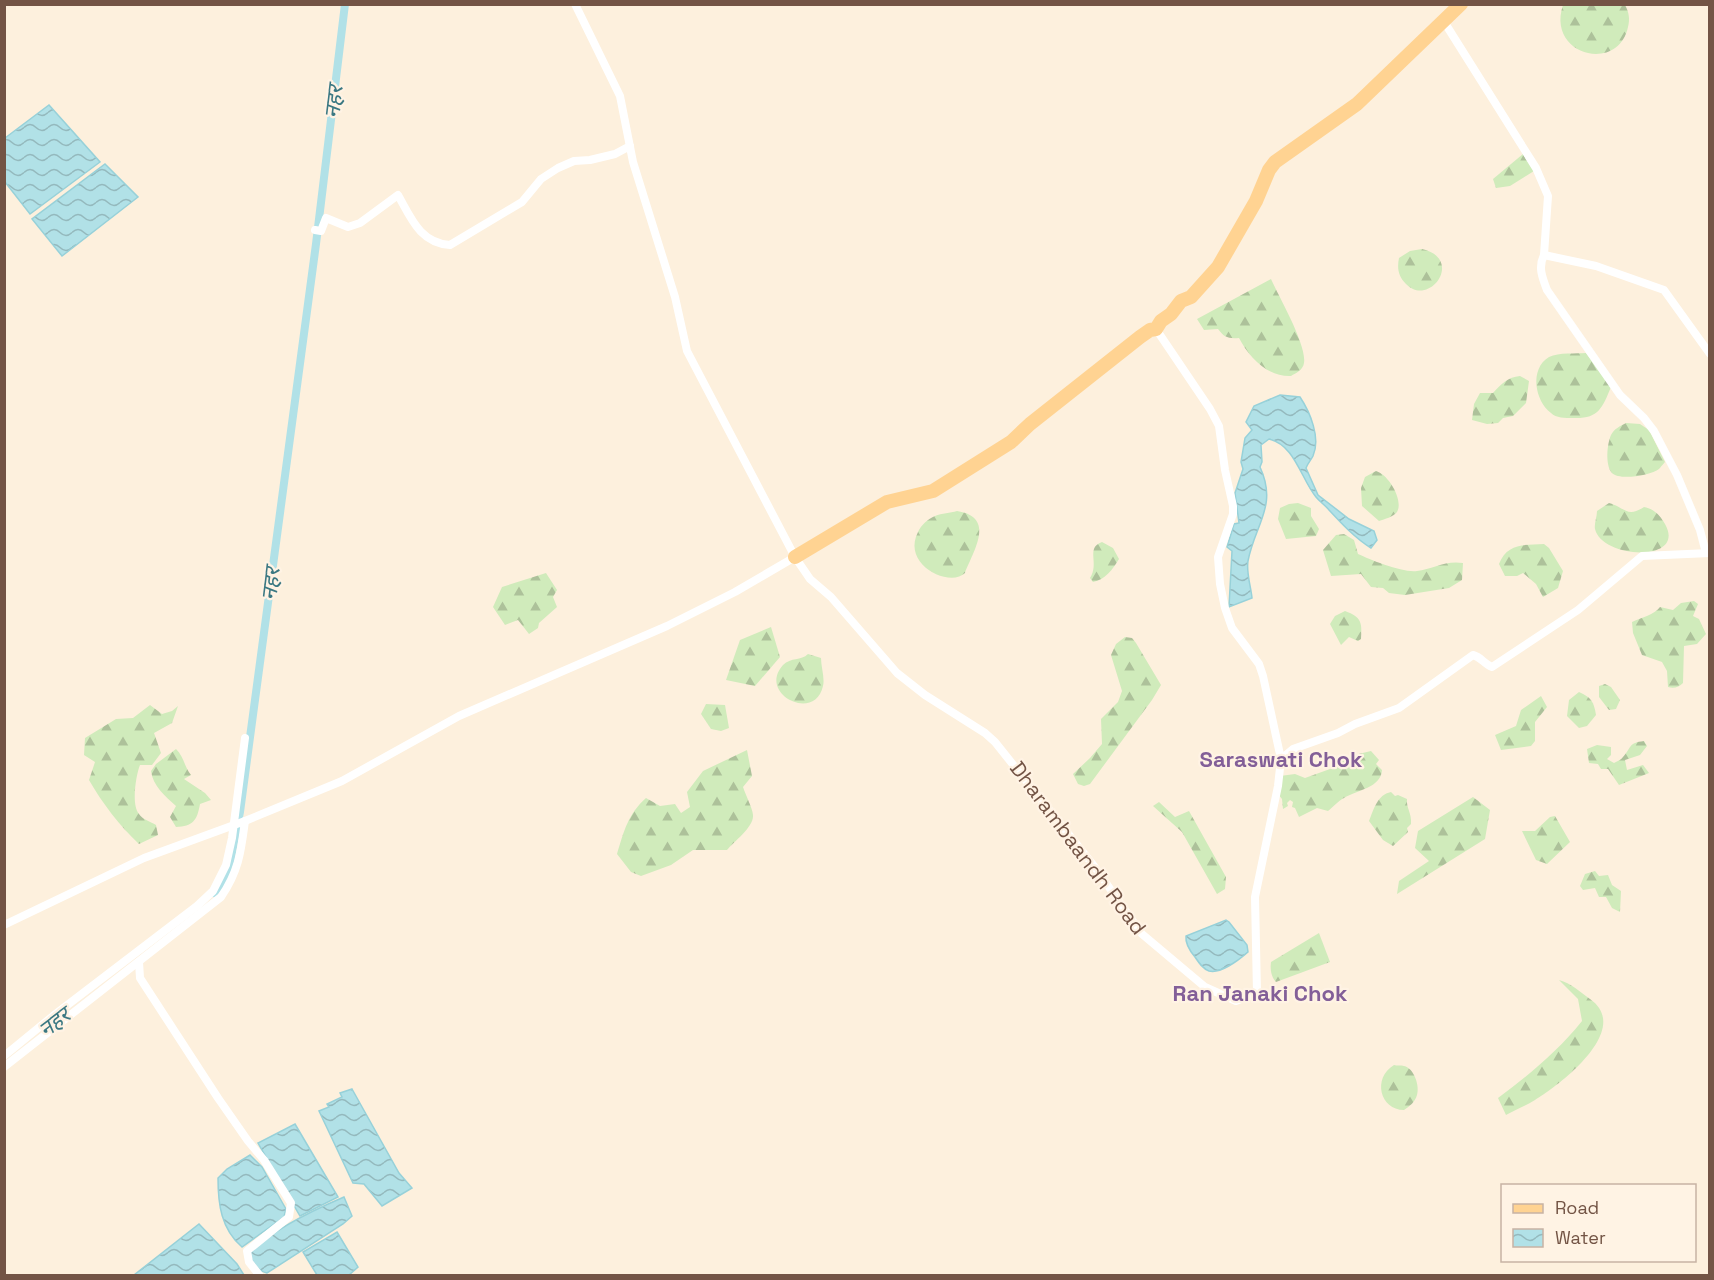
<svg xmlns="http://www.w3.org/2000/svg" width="1714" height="1280" font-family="'Space Grotesk','Noto Sans Devanagari',sans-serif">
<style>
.forest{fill:url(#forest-firs)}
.water{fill:url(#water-waves);stroke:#97d1d9;stroke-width:1.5}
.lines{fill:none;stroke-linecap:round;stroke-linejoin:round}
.canal{stroke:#b1e1e7;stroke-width:8}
.street{stroke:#fff;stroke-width:8}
.primary{stroke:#ffd392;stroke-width:14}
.labels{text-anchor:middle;stroke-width:4.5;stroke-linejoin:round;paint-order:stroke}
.street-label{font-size:21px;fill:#735445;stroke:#fff3e4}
.water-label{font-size:22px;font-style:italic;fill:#3b7882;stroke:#fff3e4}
.neighbourhood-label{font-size:22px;font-weight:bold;fill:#835f98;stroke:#fff3e4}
</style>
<defs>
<pattern id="forest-firs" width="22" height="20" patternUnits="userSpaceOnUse" patternTransform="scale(1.5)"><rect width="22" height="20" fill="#d0ebbb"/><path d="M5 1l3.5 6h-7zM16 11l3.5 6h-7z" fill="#adc19a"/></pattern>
<pattern id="water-waves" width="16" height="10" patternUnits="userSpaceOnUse" patternTransform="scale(1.5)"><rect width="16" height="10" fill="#b1e1e7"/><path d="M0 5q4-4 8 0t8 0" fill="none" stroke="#94b9bd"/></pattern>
</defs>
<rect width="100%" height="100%" fill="#fdf0dd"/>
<g class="forest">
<path d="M 1563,5 L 1625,5 C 1629,12 1630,19 1628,27 C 1618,74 1546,55 1563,5 Z"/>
<path d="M 1523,154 L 1534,171 L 1510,186 L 1496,188 L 1493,179 Z"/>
<path d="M 1422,249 C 1465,259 1429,308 1406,284 C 1398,276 1397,268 1399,258 L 1410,251 Z"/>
<path d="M 1271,279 C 1279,297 1307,345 1304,363 C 1303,370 1296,373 1291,376 C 1267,377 1249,357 1239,338 C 1228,339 1224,337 1218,329 L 1204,330 L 1197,319 Z"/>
<path d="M 1586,353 L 1611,387 C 1602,409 1598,419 1573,418 C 1565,418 1556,418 1551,413 C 1535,401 1529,369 1549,357 C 1559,352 1576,354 1586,353 Z"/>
<path d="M 1520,376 L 1529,381 L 1526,403 L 1513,416 L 1503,418 L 1498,423 L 1487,424 L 1472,420 L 1474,404 L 1480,393 L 1493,393 C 1501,384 1508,377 1520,376 Z"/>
<path d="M 1626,423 L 1640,424 L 1649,430 L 1665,462 C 1664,463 1660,468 1659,469 C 1651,475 1620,481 1612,473 C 1605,465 1607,444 1611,435 C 1614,429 1620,426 1626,423 Z"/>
<path d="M 1376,471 C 1388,474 1404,500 1397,512 C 1393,517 1385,519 1379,521 L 1362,506 L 1361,488 L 1365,477 Z"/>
<path d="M 1298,503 L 1311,508 L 1311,516 L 1319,529 L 1316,536 L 1286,539 L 1278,519 L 1280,508 L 1289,504 Z"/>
<path d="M 1609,503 C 1626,508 1627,518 1644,507 C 1654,509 1660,515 1665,524 C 1687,563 1602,559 1595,529 C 1594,524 1597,517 1597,511 Z"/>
<path d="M 957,511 C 996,517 974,550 965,573 C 950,588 901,565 918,532 C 921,525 928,519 935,516 C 942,513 950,513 957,511 Z"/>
<path d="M 1344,534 L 1354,540 L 1358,554 C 1371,560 1403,573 1417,571 C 1432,569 1446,560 1463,563 L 1462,580 L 1449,588 L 1405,595 L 1389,593 L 1383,588 L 1371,587 L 1361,574 L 1331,576 L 1323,550 L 1336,535 Z"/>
<path d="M 1102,542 L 1113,548 L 1119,559 C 1113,569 1105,580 1093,582 L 1090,578 C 1100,563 1085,548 1102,542 Z"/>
<path d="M 1544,544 L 1549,548 L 1563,571 L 1558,588 L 1543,597 L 1536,584 L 1523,573 L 1517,576 L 1505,576 L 1499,564 C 1507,543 1524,545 1544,544 Z"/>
<path d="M 546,573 L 557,590 L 553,597 L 557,607 L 539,623 L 538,628 L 529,634 L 518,620 L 505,625 L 493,607 L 502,587 Z"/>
<path d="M 1694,601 L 1698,604 L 1693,616 L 1699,619 L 1706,634 L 1697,644 L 1684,646 L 1683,683 C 1679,687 1674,689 1668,687 L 1667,671 L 1662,662 L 1642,655 L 1633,633 L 1632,622 C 1642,617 1654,615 1660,607 L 1673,610 L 1681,603 Z"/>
<path d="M 1345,611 C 1362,617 1362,623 1361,639 L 1358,641 L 1349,637 L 1341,645 L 1330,624 L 1335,616 Z"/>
<path d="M 771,627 L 780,657 L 755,686 L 726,680 L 740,640 Z"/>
<path d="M 1125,637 L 1132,638 L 1136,643 L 1161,685 L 1152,700 L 1090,784 L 1084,786 L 1078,784 L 1073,774 L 1090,758 L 1102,744 L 1101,719 L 1118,702 L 1122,691 L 1111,655 L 1116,644 Z"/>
<path d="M 808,654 L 821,658 C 821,667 825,678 823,686 C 815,723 757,694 783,665 C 791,657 801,661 808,654 Z"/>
<path d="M 1605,684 L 1611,687 L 1620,700 L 1616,709 L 1609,710 L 1599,697 L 1599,686 Z"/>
<path d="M 1579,692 C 1591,697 1594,702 1596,715 L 1587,726 L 1579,728 L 1567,716 L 1569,700 Z"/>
<path d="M 1541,696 L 1547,707 L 1535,722 L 1535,741 L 1531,746 L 1501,750 L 1495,735 L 1516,726 L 1521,710 Z"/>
<path d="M 706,704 L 725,705 L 729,728 L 721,731 L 711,729 L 701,714 Z"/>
<path d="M 150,705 L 162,714 L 172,711 L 178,706 L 172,723 L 154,733 L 161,753 L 152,765 L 140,765 C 136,775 131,805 139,814 C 142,819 151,822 156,825 L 158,835 L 139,844 C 120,826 102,803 89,780 L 95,762 L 84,755 L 85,738 L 116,719 L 133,718 Z"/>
<path d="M 1644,741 L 1647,746 L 1640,755 L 1625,760 L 1627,770 L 1643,765 L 1649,773 L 1619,785 L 1608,769 L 1601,769 L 1598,764 L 1589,763 L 1587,749 L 1597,745 L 1611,747 L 1611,755 L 1607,759 L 1614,763 C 1617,761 1621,760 1623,757 C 1632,747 1628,743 1644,741 Z"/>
<path d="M 176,749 C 184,757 184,766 191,775 L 184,779 L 205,793 L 211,800 L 200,804 C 197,821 193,826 176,827 L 170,817 L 176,806 C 165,796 153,786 151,771 L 156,764 Z"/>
<path d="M 747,750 L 752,776 L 743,787 C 746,796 752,807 753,815 C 754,827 734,841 727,850 L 693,850 L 671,865 L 641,876 L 631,872 L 617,854 C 624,831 628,814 646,798 L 660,806 L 675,804 L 681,813 L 690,807 L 687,792 L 703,771 Z"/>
<path d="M 1371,751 L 1379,760 L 1376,764 L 1382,770 C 1381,788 1357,790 1344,798 C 1338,801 1333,807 1328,811 L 1317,808 L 1299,817 L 1295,808 L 1292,807 L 1293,802 L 1290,800 L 1287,803 L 1288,806 L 1283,809 L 1282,799 L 1278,794 L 1280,776 L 1295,774 L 1305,778 L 1330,769 L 1350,756 Z"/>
<path d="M 1391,792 L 1395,796 L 1398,795 L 1407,799 C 1406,808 1412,813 1411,824 L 1407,828 L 1408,832 L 1393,846 L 1383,840 L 1369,821 C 1374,809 1377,795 1391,792 Z"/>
<path d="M 1473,797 L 1490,810 L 1485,839 L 1397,894 L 1399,881 L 1429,861 L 1415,848 L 1418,831 Z"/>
<path d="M 1159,802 L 1175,817 L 1189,811 L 1226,877 L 1225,889 L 1217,894 L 1182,832 L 1153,806 Z"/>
<path d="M 1555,816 L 1570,842 L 1547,864 L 1536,860 L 1522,831 L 1535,831 L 1550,817 Z"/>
<path d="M 1595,871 L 1599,876 L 1608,875 L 1612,885 L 1621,891 L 1620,912 L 1612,908 L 1606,897 L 1599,897 L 1595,888 L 1583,890 L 1580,886 L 1585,874 Z"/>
<path d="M 1319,933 L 1330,962 L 1276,982 C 1271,977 1270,969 1271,962 Z"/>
<path d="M 1559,980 C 1571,983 1580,992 1590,999 C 1633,1029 1560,1085 1535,1100 C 1525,1106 1515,1110 1506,1115 L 1498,1098 C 1529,1075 1558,1051 1582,1021 L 1578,999 Z"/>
<path d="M 1394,1065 C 1397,1066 1401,1065 1404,1066 C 1414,1068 1420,1086 1417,1095 C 1415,1102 1410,1106 1404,1110 C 1380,1110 1372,1078 1394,1065 Z"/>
</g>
<g class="water">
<path d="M 49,105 L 100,162 L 30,214 L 5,182 L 5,138 Z"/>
<path d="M 105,164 L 138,197 L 62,256 L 32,219 Z"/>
<path d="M 1280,395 L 1300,397 C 1310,412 1321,438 1313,456 C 1311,460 1308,463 1306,468 L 1318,495 L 1349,519 L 1374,531 L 1377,540 L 1371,548 C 1355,538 1342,524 1329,510 C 1325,505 1320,502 1316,497 C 1301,479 1295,445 1269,439 L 1261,445 L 1262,462 L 1260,467 C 1278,506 1255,524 1248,561 C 1246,572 1251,587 1252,598 L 1229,607 L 1232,551 L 1227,547 L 1234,524 L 1239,523 L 1235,493 L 1243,469 L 1241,462 L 1245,438 L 1252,430 L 1246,422 L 1254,406 Z"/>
<path d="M 1226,920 L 1229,922 L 1247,945 L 1248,952 C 1240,959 1221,974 1209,971 C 1203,969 1199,963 1195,957 C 1190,951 1185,944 1186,936 Z"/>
<path d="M 352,1089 L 399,1173 L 412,1188 L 382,1206 L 364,1184 L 353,1183 L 319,1111 L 329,1107 L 327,1104 L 342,1097 L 340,1093 Z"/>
<path d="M 295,1124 L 338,1197 L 300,1216 L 258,1143 Z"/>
<path d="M 250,1155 L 262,1167 L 286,1209 L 284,1217 L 242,1247 C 221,1229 218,1204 218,1178 L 227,1169 Z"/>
<path d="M 344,1197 L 352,1216 L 343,1224 L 267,1273 C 257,1271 254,1263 249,1255 C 267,1232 316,1209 344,1197 Z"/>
<path d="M 199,1224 L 237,1264 L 244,1275 L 134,1275 Z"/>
<path d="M 337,1232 L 358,1267 L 349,1275 L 317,1275 L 303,1252 Z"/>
</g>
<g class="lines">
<path class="canal" d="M 214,893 L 227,878 L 240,812 L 316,244 L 345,4"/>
<g class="street">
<path d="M 575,4 L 620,96 L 633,162 L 675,297 L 687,351 L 795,557 L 810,579 L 831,597 L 897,673 L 925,695 L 985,733 L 995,742 L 1094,866 L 1142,934 L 1205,987 L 1236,1001 L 1257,993 L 1255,897 L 1278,786 L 1281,759 L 1263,676 L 1259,664 L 1232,628 L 1225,608 L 1220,584 L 1218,557 L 1233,514 L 1233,506 L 1225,470 L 1219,426 L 1210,409 L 1156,329"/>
<path d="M 1443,20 L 1536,168 L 1548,196 L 1544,255 L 1596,266 L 1664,290 L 1710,354"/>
<path d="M 315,230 L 321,231 L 326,218 L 348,227 L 360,223 L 398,195 C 411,218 420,243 450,245 L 522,202 L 541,179 L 558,168 L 574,161 L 590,160 L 615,154 L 630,146"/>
<path d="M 1544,255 C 1538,267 1542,277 1547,290 L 1620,395 L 1644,418 L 1654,431 L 1677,475 L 1700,530 L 1706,553"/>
<path d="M 1281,759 L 1293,749 L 1338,733 L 1355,724 L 1399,708 L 1473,655 C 1481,657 1484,664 1492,667 L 1498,663 L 1578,610 L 1642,556 L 1710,553"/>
<path d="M 4,925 L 144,858 L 245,821 L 342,781 L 459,716 L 667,626 L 735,592 L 795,557"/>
<path d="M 139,962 L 140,978 L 218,1098 L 248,1141 L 264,1160 L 291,1203 L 289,1217 L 247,1251 L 249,1262 L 260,1276"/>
<path d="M 4,1056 L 53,1016 L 197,906 L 213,891 L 226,865 L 232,838 L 245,738"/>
<path d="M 4,1067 L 221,897 C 239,871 241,851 245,821"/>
</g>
<path class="primary" d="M 795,557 L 887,502 L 933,491 L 1011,442 L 1030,424 L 1140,337 L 1150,330 L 1156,329 L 1161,321 L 1171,314 L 1181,301 L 1191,297 L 1218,267 L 1256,201 L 1269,170 L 1275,162 L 1357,104 L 1461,4"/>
</g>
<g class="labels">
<g class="street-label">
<text transform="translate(1078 848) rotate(53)" y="7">Dharambaandh Road</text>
</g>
<g class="water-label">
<text transform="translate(333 102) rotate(-83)" y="8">नहर</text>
<text transform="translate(270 584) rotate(-83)" y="8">नहर</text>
<text transform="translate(54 1022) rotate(-38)" y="8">नहर</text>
</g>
<g class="neighbourhood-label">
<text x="1281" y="767">Saraswati Chok</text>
<text x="1260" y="1001">Ran Janaki Chok</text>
</g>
</g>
<rect width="1714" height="1280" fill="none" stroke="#735445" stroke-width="12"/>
<rect x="1501" y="1184" width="195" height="78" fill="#fff3e4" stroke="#c7b3a4" stroke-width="1.5"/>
<rect x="1513" y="1204" width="30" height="9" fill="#ffd392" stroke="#c7b3a4" stroke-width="1.5"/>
<text x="1555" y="1214" font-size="18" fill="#735445">Road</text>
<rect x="1513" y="1229" width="30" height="18" fill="url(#water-waves)" stroke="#c7b3a4" stroke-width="1.5"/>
<text x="1555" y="1244" font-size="18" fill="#735445">Water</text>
</svg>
